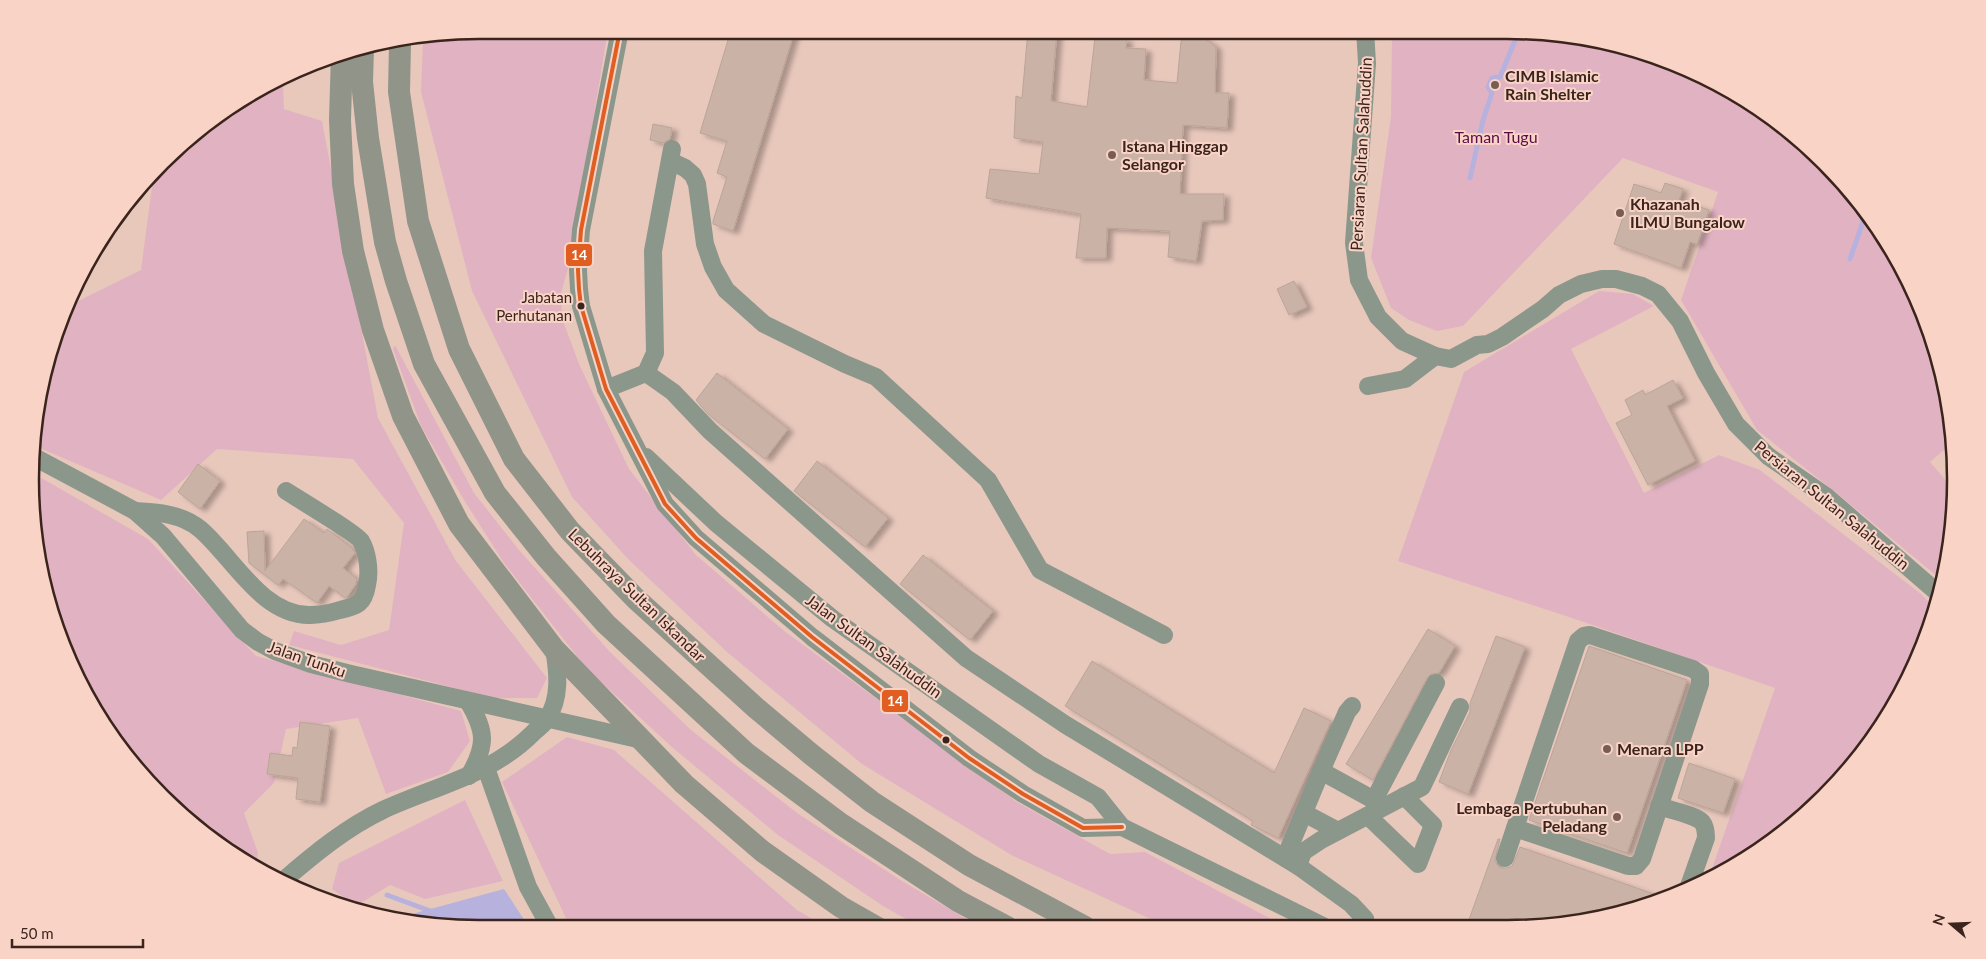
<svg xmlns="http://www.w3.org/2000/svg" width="1986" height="959" font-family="Lato,sans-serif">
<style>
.green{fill:#e1b3c2}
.water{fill:#b7b1de}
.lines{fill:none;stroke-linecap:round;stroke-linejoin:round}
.stream{stroke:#b7b1de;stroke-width:5}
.building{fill:#cab3a6;stroke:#bba497;filter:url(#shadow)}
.minor{stroke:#8c978c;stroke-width:18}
.major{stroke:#919589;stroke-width:22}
.bus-1-casing{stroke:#f8d3c6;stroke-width:8}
.bus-1{stroke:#e05e21;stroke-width:4}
.poi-dot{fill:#785d54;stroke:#f8d3c6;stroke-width:2}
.bus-dot{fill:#3b241c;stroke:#f8d3c6;stroke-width:2}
.labels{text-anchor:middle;stroke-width:4;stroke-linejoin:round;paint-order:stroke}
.bus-label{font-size:15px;fill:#3b241c;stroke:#f8d3c6;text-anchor:end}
.poi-label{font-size:16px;font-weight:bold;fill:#3b241c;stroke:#f8d3c6;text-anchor:start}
.park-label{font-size:16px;fill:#5b0a48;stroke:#f8d3c6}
.street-label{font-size:16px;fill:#3b241c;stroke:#f8d3c6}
.rim{fill:none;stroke:#3b241c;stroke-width:2.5}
.line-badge{stroke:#f8d3c6;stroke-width:2}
.badge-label{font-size:14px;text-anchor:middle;font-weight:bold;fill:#fff}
</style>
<defs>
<filter id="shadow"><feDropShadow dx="5.5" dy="3" stdDeviation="2.5" flood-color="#0004"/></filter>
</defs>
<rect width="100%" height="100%" fill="#e9c8bc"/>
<g class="green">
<path d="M 480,30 L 608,30 L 569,265 L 561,293 L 562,318 L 579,364 L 629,469 L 696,555 L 783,630 L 1017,802 L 1110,854 L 1145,852 L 1284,926 L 1168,927 L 1013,856 L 862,764 L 727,652 L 629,560 L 572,497 L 472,291 L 421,92 L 423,39 Z"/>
<path d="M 1392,30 L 1507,30 L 1594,39 L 1679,64 L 1756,106 L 1825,162 L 1880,230 L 1922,308 L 1947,392 L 1952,443 L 1930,462 L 1955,491 L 1947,567 L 1943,581 L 1834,491 L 1757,430 L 1681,300 L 1718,192 L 1623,158 L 1463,326 L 1437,331 L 1409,320 L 1391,308 L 1371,258 L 1391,116 Z"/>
<path d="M 283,82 L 284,109 L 322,121 L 378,418 L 456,561 L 547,678 L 537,698 L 493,698 L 289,645 L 294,631 L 341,645 L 389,630 L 404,523 L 353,459 L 217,449 L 161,500 L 42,449 L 37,445 L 39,392 L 72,304 L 141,270 L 154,171 L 206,123 Z"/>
<path d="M 1599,291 L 1633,294 L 1654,306 L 1571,349 L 1644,493 L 1719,455 L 1760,470 L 1921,594 L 1935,608 L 1922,652 L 1863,753 L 1780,836 L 1709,877 L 1775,688 L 1572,618 L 1398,561 L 1464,372 Z"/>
<path d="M 395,345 L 474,493 L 519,550 L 610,652 L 691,730 L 797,813 L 902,881 L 980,927 L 920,927 L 883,906 L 778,835 L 673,748 L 587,669 L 504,563 L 464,500 L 421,426 L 393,349 Z"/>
<path d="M 36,475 L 148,539 L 256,656 L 461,711 L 470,741 L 448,772 L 386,794 L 358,718 L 286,729 L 274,783 L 244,813 L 258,853 L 256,863 L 183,817 L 123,753 L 76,679 L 34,538 Z"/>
<path d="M 567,737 L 614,750 L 797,910 L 828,928 L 571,929 L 502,782 Z"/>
<path d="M 465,800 L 503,881 L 425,899 L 390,885 L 356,906 L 332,889 L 339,863 Z"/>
</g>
<path class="water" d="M 504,889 L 523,918 L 524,929 L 479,929 L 395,921 L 397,918 Z"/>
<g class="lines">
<g class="stream">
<path d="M 1470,178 L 1483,120 L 1492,93 L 1488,87 L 1492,78 L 1500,77 L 1519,31"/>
<path d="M 1850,259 L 1866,213"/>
<path d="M 387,895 L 433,912"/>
</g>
</g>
<g class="building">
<path d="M 731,30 L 795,30 L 733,231 L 713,224 L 713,221 L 727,177 L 717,173 L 727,141 L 700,133 Z"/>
<path d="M 1028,30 L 1057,30 L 1051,101 L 1087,107 L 1095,37 L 1127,39 L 1126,48 L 1146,49 L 1144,80 L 1177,83 L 1181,41 L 1193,30 L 1216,47 L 1215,93 L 1229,93 L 1227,128 L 1183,125 L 1180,194 L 1224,194 L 1223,220 L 1202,221 L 1196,261 L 1168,257 L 1170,231 L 1107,228 L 1106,258 L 1076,258 L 1081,214 L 986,198 L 990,169 L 1039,174 L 1043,142 L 1014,138 L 1016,96 L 1022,98 Z"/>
<path d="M 653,124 L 672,128 L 670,139 L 663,143 L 650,140 Z"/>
<path d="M 1665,183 L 1683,189 L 1679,200 L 1709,210 L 1697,244 L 1690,242 L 1681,268 L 1614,244 L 1634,184 L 1661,193 Z"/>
<path d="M 1294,281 L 1307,307 L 1289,315 L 1277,289 Z"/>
<path d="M 717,373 L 788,429 L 765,459 L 708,414 L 696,400 Z"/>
<path d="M 1673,380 L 1683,398 L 1667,406 L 1695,461 L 1648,485 L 1616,423 L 1632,415 L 1625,400 L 1643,390 L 1645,395 Z"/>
<path d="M 817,461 L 888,518 L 865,547 L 794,491 Z"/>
<path d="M 198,464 L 220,481 L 200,509 L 178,492 Z"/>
<path d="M 304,519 L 324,533 L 327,529 L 352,548 L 355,553 L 343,568 L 357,579 L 356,584 L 347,597 L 345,598 L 329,586 L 317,603 L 283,579 L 278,585 L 249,563 L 247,532 L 264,531 L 265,571 Z"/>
<path d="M 923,555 L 993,611 L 970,640 L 900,584 Z"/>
<path d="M 1428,629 L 1455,646 L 1439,673 L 1431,674 L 1427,678 L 1373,780 L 1346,764 Z"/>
<path d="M 1496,636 L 1525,647 L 1468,794 L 1439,782 L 1451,750 L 1470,712 L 1470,703 Z"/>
<path d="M 1589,646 L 1687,680 L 1627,853 L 1529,820 Z"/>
<path d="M 1092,661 L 1274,773 L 1304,708 L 1331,721 L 1278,838 L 1251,825 L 1253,821 L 1065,706 Z"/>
<path d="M 300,722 L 330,726 L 320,802 L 296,799 L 298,778 L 267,774 L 270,753 L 292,756 L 293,747 L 297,748 Z"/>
<path d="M 1689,763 L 1735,779 L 1723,813 L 1678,798 Z"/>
<path d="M 1498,839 L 1500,839 L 1495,860 L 1497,865 L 1501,868 L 1507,868 L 1512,866 L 1520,847 L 1665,898 L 1565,925 L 1467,925 Z"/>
</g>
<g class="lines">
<g class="minor">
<path d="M 620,30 L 581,230 L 578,270 L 579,289 L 581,306 L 606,389 L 665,504 L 696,538 L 812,637 L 969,758 L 1023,794 L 1083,828 L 1122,827"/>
<path d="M 1365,30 L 1367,63 L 1354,243 L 1359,280 L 1378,317 L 1402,341 L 1435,356 L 1451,359 L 1477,345 L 1488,344 L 1502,337 L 1543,309 L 1559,295 L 1581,284 L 1602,279 L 1616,279 L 1642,286 L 1658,294 L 1680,321 L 1706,373 L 1736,424 L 1768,456 L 1827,497 L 1939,594"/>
<path d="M 670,161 L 685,168 L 693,175 L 697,184 L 705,244 L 713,267 L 726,290 L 764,324 L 845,364 L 876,377 L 988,480 L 1040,570 L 1164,635"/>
<path d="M 646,373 L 673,392 L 710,431 L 966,658 L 1066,725 L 1298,866 L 1351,904 L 1365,919 L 1362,926"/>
<path d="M 1368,386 L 1405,379 L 1435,356"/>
<path d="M 606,389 L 646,373 L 655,353 L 653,251 L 672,149"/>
<path d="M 646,457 L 716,523 L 833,619 L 1039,764 L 1098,797 L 1122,827 L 1323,926"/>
<path d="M 36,458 L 135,511 L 163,536 L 242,630 L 258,642 L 275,651 L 311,664 L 351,674 L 642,740"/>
<path d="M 135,511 C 157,512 182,514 200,529 C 232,556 262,616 310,615 C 320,615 330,613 340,610 C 357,606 364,604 367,585 C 370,572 368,553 361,541 C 358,535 297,498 286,491"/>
<path d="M 1590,635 L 1693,669 L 1700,674 L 1700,684 L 1642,859 L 1636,866 L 1628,866 L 1515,828 L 1578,641 L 1584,636 Z"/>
<path d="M 468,701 C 486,731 487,745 469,776"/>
<path d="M 486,768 L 528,887 L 551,929"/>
<path d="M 1321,771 L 1383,805"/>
<path d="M 1374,800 L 1436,683"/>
<path d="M 1659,806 C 1670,810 1695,815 1702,822 C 1706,827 1706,833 1706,838 L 1688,889"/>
<path d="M 1304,813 L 1338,831"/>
<path d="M 1368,816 L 1418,864 L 1433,825 L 1404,796"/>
<path d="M 1285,858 L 1321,771 L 1347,712 L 1352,706"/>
<path d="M 1505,858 L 1515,828"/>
<path d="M 1298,866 L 1303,852 L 1321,840 L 1422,787 L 1460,707"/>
<path d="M 284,880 C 314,854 347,827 383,810 C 435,786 492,775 534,732 C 538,728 544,724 547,719 C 561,698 558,672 554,649"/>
</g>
<g class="major">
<path d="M 400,43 L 399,92 L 418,221 L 459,349 L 514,459 L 570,531 L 636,599 L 756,708 L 812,755 L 872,802 L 969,865 L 1085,927"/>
<path d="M 363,49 L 362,82 L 368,138 L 385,242 L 396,281 L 424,364 L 495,493 L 546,557 L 606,624 L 746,753 L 841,824 L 958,901 L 1007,927"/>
<path d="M 342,53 L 340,120 L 343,184 L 353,251 L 373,330 L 403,416 L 459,524 L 554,649 L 684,784 L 762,851 L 841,907 L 878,928"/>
</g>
<g class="bus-1-casing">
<path id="bus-1" d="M 620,30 L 581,230 L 578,270 L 579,289 L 581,306 L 606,389 L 665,504 L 696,538 L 812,637 L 969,758 L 1023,794 L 1083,828 L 1122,827"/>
</g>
<use href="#bus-1" class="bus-1"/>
</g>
<g class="poi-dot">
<circle cx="1495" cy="85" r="5"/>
<circle cx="1112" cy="155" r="5"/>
<circle cx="1620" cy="213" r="5"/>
<circle cx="1607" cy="749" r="5"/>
<circle cx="1617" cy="817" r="5"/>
</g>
<g class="bus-dot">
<circle cx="581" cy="306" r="4.5"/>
<circle cx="946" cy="740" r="4.5"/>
</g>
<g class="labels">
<g class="bus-label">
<text x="572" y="303">Jabatan<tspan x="572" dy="18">Perhutanan</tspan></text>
</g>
<g class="poi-label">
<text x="1505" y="82">CIMB Islamic<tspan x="1505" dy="18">Rain Shelter</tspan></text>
<text x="1122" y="152">Istana Hinggap<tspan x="1122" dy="18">Selangor</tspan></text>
<text x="1630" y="210">Khazanah<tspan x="1630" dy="18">ILMU Bungalow</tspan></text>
<text x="1617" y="755">Menara LPP</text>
<text x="1607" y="814" text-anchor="end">Lembaga Pertubuhan<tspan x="1607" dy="18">Peladang</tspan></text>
</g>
<g class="park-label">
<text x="1496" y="143">Taman Tugu</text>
</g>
<g class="street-label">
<text transform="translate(1361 154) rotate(-87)" y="6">Persiaran Sultan Salahuddin</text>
<text transform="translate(1832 505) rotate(39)" y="6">Persiaran Sultan Salahuddin</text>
<text transform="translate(637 595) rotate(44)" y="6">Lebuhraya Sultan Iskandar</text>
<text transform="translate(874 646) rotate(36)" y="6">Jalan Sultan Salahuddin</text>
<text transform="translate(307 659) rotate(19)" y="6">Jalan Tunku</text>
</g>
</g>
<path d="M0 0H1986V959H0ZM479 39H1507A440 440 0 0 1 1947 479V480A440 440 0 0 1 1507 920H479A440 440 0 0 1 39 480V479A440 440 0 0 1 479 39Z" fill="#f8d3c6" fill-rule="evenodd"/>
<path class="rim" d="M479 39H1507A440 440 0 0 1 1947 479V480A440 440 0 0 1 1507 920H479A440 440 0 0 1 39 480V479A440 440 0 0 1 479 39Z"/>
<g class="line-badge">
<rect x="565" y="243" width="28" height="24" rx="5" fill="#e05e21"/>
<rect x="881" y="689" width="28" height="24" rx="5" fill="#e05e21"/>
</g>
<g class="badge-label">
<text x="579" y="260">14</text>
<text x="895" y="706">14</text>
</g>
<g transform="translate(1951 924) rotate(289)" stroke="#f8d3c6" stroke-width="4" paint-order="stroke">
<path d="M0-4L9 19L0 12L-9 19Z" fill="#3b241c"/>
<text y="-8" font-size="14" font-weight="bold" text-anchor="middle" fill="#3b241c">N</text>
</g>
<path d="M12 939v8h131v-8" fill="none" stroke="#3b241c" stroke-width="2.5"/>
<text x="20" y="939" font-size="15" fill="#3b241c" stroke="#f8d3c6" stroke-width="4" paint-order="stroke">50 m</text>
</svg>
